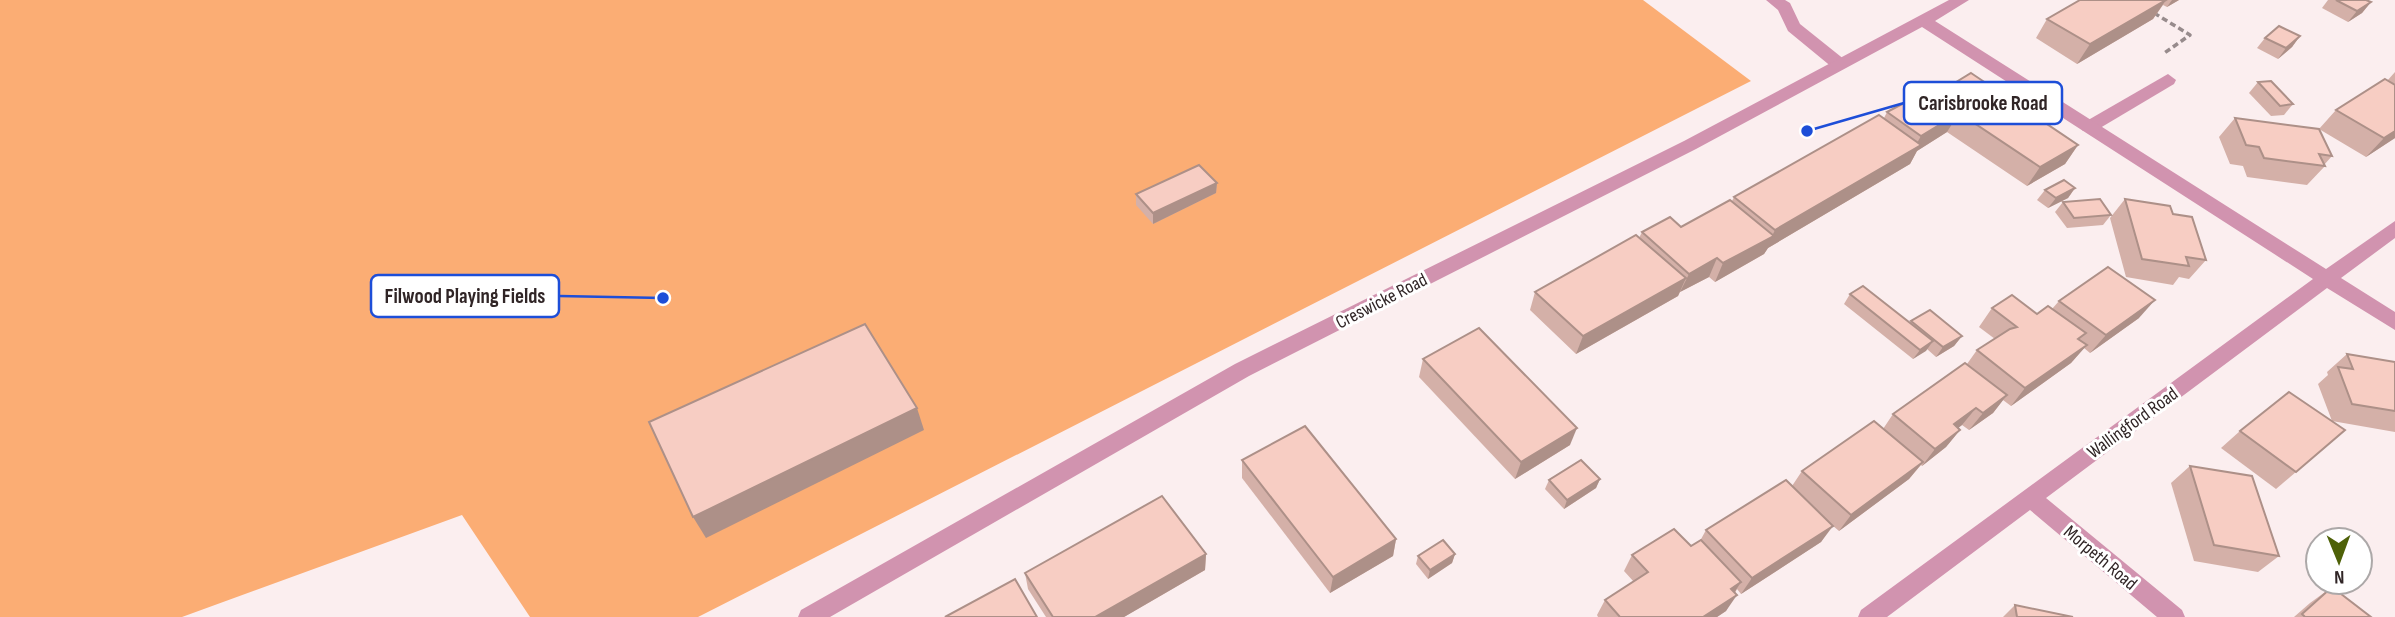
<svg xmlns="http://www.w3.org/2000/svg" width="2395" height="617" font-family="'Sofia Sans Condensed',sans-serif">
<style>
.green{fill:#fbad74}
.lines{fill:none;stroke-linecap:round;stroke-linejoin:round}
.path{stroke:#978b8c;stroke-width:3.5;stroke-dasharray:6 3.5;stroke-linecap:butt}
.service{fill:#d193af;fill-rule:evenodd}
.minor{fill:#d193af;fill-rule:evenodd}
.wall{fill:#d4b0a8}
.shaded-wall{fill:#ad9088}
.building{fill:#f7cdc3;stroke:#ad9088;stroke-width:2}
.labels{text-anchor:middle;stroke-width:6;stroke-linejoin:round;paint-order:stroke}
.street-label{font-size:19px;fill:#302526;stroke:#fff}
.leader{fill:none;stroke:#1d4ed8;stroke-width:2.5}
.callout-dot{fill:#1d4ed8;stroke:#fff;stroke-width:2.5}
.callout{fill:#fff;stroke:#1d4ed8;stroke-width:2.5}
.callout-label{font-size:21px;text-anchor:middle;font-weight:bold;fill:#302526}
</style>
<rect width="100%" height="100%" fill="#fbeeef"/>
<path class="green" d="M 0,0 L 1643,0 L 1751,81 L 698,617 L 530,617 L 462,515 L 182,617 L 0,617 Z"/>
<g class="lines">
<path class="path" d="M 2154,13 L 2190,35 L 2163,54"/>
<g class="service">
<path d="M 1766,0 L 1785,0 L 1790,3 L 1800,24 L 1845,60 L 1847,64 L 1845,68 L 1833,68 L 1788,31 L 1778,10 Z"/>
<path d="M 2168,74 L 2176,80 L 2174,84 L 2095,131 L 2083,131 L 2080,127 L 2083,123 Z"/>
</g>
<path class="minor" d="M 1949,0 L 1969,0 L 1935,21 L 2326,269 L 2395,221 L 2395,238 L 2341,278 L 2395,312 L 2395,330 L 2327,288 L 2046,498 L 2182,610 L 2185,617 L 2157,617 L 2030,510 L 1887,617 L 1858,617 L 1861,610 L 2313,279 L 1922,27 L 1696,149 L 1249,376 L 830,617 L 798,617 L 801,610 L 1235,364 L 1684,141 Z"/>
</g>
<g class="wall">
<path d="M 2080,0 L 2179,0 L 2167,7 L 2163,5 L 2153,19 L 2077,64 L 2036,38 L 2047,19 Z"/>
<path d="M 2328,0 L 2366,0 L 2371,2 L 2362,13 L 2348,22 L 2322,8 Z"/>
<path d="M 2300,36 L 2292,47 L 2278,59 L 2257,48 L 2265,38 Z"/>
<path d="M 2395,72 L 2395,138 L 2366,157 L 2319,129 L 2336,110 L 2387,81 Z"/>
<path d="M 2258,82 L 2293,104 L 2284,115 L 2271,116 L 2249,93 Z"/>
<path d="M 1935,95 L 2078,145 L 2065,164 L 2027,186 L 1947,132 L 1917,151 L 1910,164 L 1768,248 L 1764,254 L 1715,282 L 1709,277 L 1680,292 L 1678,296 L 1576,354 L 1530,310 L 1535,292 L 1639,238 L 1642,232 L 1681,227 L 1732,201 L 1734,197 L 1884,118 L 1887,112 L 1934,96 Z"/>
<path d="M 2235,118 L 2332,156 L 2324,165 L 2325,166 L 2307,185 L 2247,177 L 2243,166 L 2230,164 L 2219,137 Z"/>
<path d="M 1217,183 L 1216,193 L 1153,224 L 1136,205 L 1136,194 Z"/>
<path d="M 2075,188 L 2068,198 L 2048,208 L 2037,200 L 2045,190 Z"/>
<path d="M 2125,199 L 2173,214 L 2206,260 L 2189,279 L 2179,277 L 2173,285 L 2126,277 L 2110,218 Z"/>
<path d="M 2063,202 L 2111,215 L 2103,225 L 2067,228 L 2055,212 Z"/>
<path d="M 1850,294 L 1910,323 L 1911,321 L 1962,336 L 1954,346 L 1936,357 L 1927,349 L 1913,359 L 1844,304 Z"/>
<path d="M 2059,301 L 2139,318 L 2090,353 L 2084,348 L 2071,363 L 2011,406 L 2003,400 L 1993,413 L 1969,430 L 1962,425 L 1958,428 L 1960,430 L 1946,447 L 1922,466 L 1921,465 L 1909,479 L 1839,531 L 1832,525 L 1821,542 L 1741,594 L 1737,589 L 1726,611 L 1717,617 L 1598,617 L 1597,615 L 1605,600 L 1634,582 L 1624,571 L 1632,555 L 1691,546 L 1700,541 L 1706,530 L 1792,486 L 1802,471 L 1883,429 L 1893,414 L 1967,364 L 1977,350 L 1995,339 L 1979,327 L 1992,308 L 2037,314 L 2052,309 Z"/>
<path d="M 2347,354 L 2395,362 L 2395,432 L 2332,421 L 2318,384 L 2328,375 L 2327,372 Z"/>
<path d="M 1423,359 L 1570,445 L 1515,479 L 1419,377 Z"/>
<path d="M 2345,430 L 2276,489 L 2221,448 L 2240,431 Z"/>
<path d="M 1242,460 L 1396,539 L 1393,556 L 1330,593 L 1242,478 Z"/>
<path d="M 2190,466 L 2279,556 L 2258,572 L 2194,561 L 2171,483 Z"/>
<path d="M 1600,479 L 1596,488 L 1564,509 L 1545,489 L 1549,480 Z"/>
<path d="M 1206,554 L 1205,570 L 1124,617 L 1046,617 L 1028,589 L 1025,573 Z"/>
<path d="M 1455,554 L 1452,563 L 1428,579 L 1416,564 L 1418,556 Z"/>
<path d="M 2332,587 L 2371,617 L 2294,617 L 2310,603 Z"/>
<path d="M 2015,605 L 2073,617 L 2003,617 Z"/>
</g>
<g class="shaded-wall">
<path d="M 2166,0 L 2153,19 L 2077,64 L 2090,44 Z"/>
<path d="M 2172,0 L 2179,0 L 2167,7 Z"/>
<path d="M 2371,2 L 2362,13 L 2348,22 L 2357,11 Z"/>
<path d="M 2300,36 L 2292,47 L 2278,59 L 2286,48 Z"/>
<path d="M 1959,113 L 1947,132 L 1917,151 L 1910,164 L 1768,248 L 1764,254 L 1715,282 L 1723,263 L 1772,236 L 1775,230 L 1914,148 L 1921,136 Z"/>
<path d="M 2395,131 L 2395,138 L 2366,157 L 2384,138 Z"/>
<path d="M 2078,145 L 2065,164 L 2027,186 L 2040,167 Z"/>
<path d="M 1217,183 L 1216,193 L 1153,224 L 1153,213 Z"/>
<path d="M 2075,188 L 2068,198 L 2048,208 L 2056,198 Z"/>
<path d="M 1717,258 L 1709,277 L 1680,292 L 1689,274 Z"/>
<path d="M 1686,278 L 1678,296 L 1576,354 L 1583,336 Z"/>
<path d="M 2155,300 L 2139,318 L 2090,353 L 2106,335 Z"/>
<path d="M 1962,336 L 1954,346 L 1936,357 L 1943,347 Z"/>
<path d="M 1933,341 L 1926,351 L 1913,359 L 1920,350 Z"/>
<path d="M 2087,345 L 2071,363 L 2011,406 L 2025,388 Z"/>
<path d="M 2007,395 L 1993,413 L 1969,430 L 1983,413 Z"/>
<path d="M 917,408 L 924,430 L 706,538 L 693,517 Z"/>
<path d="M 1976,408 L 1962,425 L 1940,442 L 1954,424 Z"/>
<path d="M 1577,428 L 1570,445 L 1515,479 L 1521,462 Z"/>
<path d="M 1960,430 L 1946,447 L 1922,466 L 1935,449 Z"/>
<path d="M 1923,462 L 1909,479 L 1839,531 L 1851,515 Z"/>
<path d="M 1600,479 L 1596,488 L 1564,509 L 1567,500 Z"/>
<path d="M 1833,526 L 1821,542 L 1741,594 L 1752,578 Z"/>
<path d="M 1396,539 L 1393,556 L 1330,593 L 1333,577 Z"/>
<path d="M 1206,554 L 1205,570 L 1124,617 L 1095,617 Z"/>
<path d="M 1455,554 L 1452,563 L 1428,579 L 1430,570 Z"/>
<path d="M 1741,582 L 1731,598 L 1731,589 Z"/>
<path d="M 1737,595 L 1726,611 L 1717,617 L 1703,617 Z"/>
</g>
<g class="building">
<path d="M 2080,0 L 2166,0 L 2090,44 L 2047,19 Z"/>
<path d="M 2336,0 L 2366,0 L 2371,2 L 2357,11 Z"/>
<path d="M 2279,26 L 2300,36 L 2286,48 L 2265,38 Z"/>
<path d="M 1971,73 L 2078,145 L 2040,167 L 1959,113 L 1921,136 L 1887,112 L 1927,91 L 1937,98 L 1935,95 Z"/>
<path d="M 2385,79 L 2395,85 L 2395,131 L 2384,138 L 2336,110 Z"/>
<path d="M 2271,81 L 2293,104 L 2280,106 L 2258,82 Z"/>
<path d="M 1879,115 L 1921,145 L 1775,230 L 1734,197 Z"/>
<path d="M 2235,118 L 2319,129 L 2332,156 L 2319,154 L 2325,166 L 2264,158 L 2259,147 L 2246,145 Z"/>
<path d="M 1199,165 L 1217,183 L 1153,213 L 1136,194 Z"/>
<path d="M 2064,180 L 2075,188 L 2056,198 L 2045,190 Z"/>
<path d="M 2100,199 L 2111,215 L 2074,218 L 2063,202 Z"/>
<path d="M 2125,199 L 2170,206 L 2173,214 L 2192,217 L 2206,260 L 2186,257 L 2189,266 L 2142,259 Z"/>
<path d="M 1730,200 L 1774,236 L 1723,263 L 1717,258 L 1689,274 L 1642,232 L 1670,217 L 1681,227 Z"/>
<path d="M 1636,235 L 1686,278 L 1583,336 L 1535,292 Z"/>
<path d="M 2108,267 L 2155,300 L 2106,335 L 2059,301 Z"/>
<path d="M 1863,286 L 1933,341 L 1920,350 L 1850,294 Z"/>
<path d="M 2012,295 L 2037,314 L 2048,306 L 2086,333 L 2078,339 L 2087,345 L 2025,388 L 1977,350 L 2010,329 L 2017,327 L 1992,308 Z"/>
<path d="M 1930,310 L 1962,336 L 1943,347 L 1911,321 Z"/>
<path d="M 865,324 L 917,408 L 693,517 L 649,422 Z"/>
<path d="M 1479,328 L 1577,428 L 1521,462 L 1423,359 Z"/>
<path d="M 2347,354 L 2395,362 L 2395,411 L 2352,404 L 2338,367 L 2353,369 Z"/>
<path d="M 1965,363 L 2007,395 L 1983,413 L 1976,408 L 1954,424 L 1960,430 L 1935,449 L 1893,414 Z"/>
<path d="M 2289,392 L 2345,430 L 2296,472 L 2240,431 Z"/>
<path d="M 1874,421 L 1923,462 L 1851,515 L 1802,471 Z"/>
<path d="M 1305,426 L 1396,539 L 1333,577 L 1242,460 Z"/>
<path d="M 1581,460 L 1600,479 L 1567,500 L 1549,480 Z"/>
<path d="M 2190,466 L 2252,476 L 2279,556 L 2214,545 Z"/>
<path d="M 1786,480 L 1833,526 L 1752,578 L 1706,530 Z"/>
<path d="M 1162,496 L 1206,554 L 1095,617 L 1053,617 L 1025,573 Z"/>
<path d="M 1674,529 L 1691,546 L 1701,540 L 1741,582 L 1731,589 L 1737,595 L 1703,617 L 1620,617 L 1605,600 L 1648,572 L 1632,555 Z"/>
<path d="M 1443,540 L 1455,554 L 1430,570 L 1418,556 Z"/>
<path d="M 1015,579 L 1037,617 L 945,617 Z"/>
<path d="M 2332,587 L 2371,617 L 2305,617 L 2302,614 Z"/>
<path d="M 2015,605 L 2073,617 L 2017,617 Z"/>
</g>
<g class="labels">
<g class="street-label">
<text transform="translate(1381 300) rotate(-27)" y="7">Creswicke Road</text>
<text transform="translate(2132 422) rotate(-36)" y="7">Wallingford Road</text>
<text transform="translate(2101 557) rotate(40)" y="7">Morpeth Road</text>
</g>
</g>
<path class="leader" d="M1807 131L1904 103M663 298L559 296"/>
<g class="callout-dot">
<circle cx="1807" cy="131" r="7"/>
<circle cx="663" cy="298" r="7"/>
</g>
<g class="callout">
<rect x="1904" y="82" width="158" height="42" rx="7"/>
<rect x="371" y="275" width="188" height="42" rx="7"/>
</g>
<g class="callout-label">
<text x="1983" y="110">Carisbrooke Road</text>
<text x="465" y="303">Filwood Playing Fields</text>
</g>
<g transform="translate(2339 561) rotate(179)"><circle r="33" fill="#ffffff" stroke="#aca8a8" stroke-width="2"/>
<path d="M0-5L12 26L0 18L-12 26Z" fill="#4e6108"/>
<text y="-10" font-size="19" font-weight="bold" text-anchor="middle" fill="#302526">N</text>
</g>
</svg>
